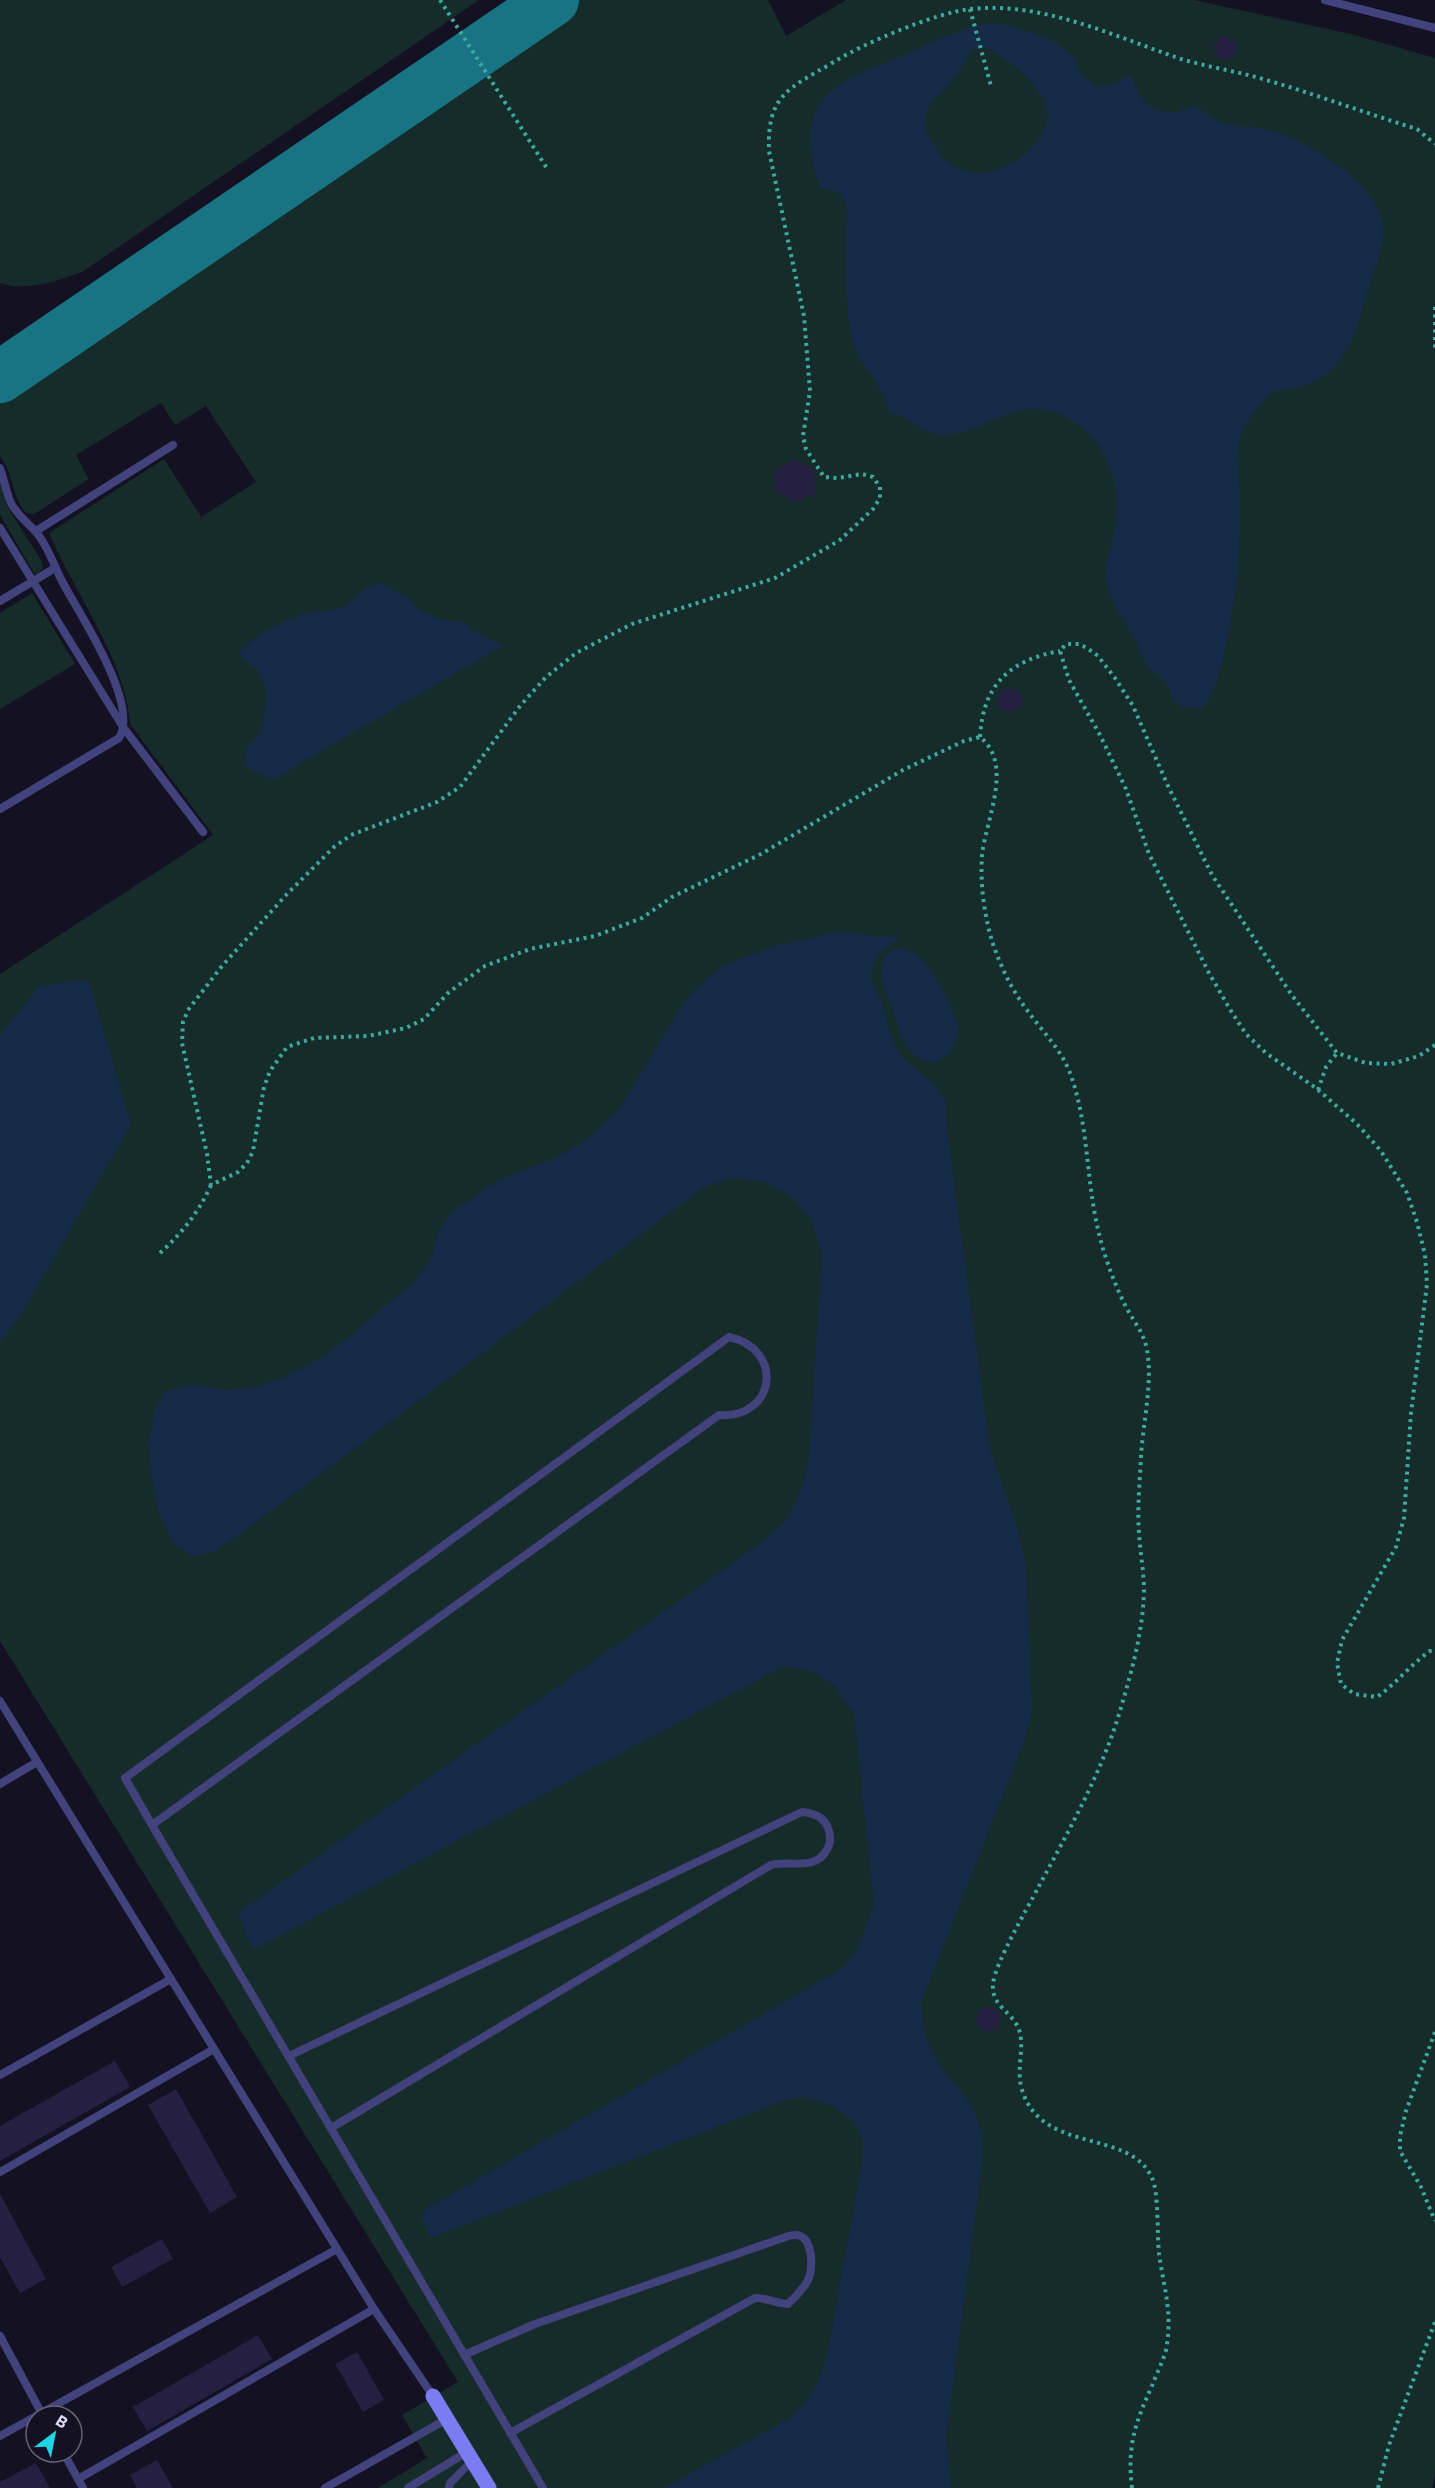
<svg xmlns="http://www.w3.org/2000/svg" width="1435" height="2488" font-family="'IBM Plex Sans',sans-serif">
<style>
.green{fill:#152c2b}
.water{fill:#162b48;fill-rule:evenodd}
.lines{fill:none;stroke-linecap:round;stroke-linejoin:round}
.taxiway{stroke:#187483;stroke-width:52}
.building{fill:#252042}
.path{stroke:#3ea99e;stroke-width:4;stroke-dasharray:3 4.5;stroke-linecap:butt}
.lane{stroke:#42427c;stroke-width:8}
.secondary{stroke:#7a7cef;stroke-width:15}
</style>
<rect width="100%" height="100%" fill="#141123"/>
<g class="green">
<path d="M 0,0 L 479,0 L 82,272 C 57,281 26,292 0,283 Z"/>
<path d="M 569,0 L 768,0 L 786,36 L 846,0 L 1194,0 L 1351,34 L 1435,58 L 1435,2475 L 1432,2488 L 378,2488 L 427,2458 L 402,2415 L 458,2382 L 0,1641 L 0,974 L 213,835 L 130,724 C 127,663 73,590 49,533 L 164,459 L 201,517 L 256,482 L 206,406 L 175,425 L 161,403 L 76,455 L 89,479 L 34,514 L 26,513 C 11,494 14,475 0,456 L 0,391 Z"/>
<path d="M 0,481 L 7,506 L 41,560 L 43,568 L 38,574 L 34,573 L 0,515 Z"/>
<path d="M 32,593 L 75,664 L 0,709 L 0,613 Z"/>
</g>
<g class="water">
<path d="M 987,24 L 1009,25 L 1053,41 L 1072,54 L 1081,75 L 1099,87 L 1112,85 L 1130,75 C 1134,80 1135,86 1138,92 C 1150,115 1174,116 1195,106 C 1204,110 1209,117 1217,121 C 1232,128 1252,125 1269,130 C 1307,141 1377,182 1383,225 C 1386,244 1376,265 1370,283 C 1361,312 1355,346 1333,368 C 1321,380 1308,385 1292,389 C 1287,390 1277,390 1272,393 C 1268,395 1266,399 1263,402 C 1248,418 1239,432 1237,455 C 1237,463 1239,473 1239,481 C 1240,504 1240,526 1239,548 C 1239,574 1223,699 1201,708 C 1194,710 1181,706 1176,702 C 1170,697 1171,690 1167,684 C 1162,677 1153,673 1148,666 C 1143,659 1140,649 1136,642 C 1127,623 1110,603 1107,582 C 1104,568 1109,557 1112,543 C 1122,501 1117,456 1081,427 C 1023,382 993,434 942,435 C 920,435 907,411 887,413 C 892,397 864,369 857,353 C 842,320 847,246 847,209 C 843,194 837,189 821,189 C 815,176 813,163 811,149 C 804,89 856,76 901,56 C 929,44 957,29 987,24 ZM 986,47 C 1009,61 1033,77 1045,103 C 1063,142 974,211 935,146 C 930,139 924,130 925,121 C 927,102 939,97 949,84 C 958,74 965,61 972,50 Z"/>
<path d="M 381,583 L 410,599 L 416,608 L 435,618 L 464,623 L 480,635 L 504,645 L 272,780 C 264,772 254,773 246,765 C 244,742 249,746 262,731 L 267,691 L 258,670 L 238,654 C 252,637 280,622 301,615 C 315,610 329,612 343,607 C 359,600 356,588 381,583 Z"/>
<path d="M 838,932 C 859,932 878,940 899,936 L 895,942 L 881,952 L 872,967 L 872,982 L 883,1004 L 889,1030 L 900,1055 L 937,1087 L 945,1101 L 947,1130 L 990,1449 L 1018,1530 L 1026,1567 L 1032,1711 L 1026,1736 L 921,2003 C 923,2022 924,2041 935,2057 C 951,2084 975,2099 981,2132 C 985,2150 981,2170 979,2188 L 946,2437 L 951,2488 L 664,2488 L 792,2417 L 809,2398 L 821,2375 L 828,2351 L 863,2158 L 863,2140 L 854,2122 L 833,2106 L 808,2097 L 786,2100 L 431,2238 L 421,2216 L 428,2208 L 840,1970 L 857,1950 L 874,1905 L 854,1714 L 834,1685 L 812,1671 L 784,1666 L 253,1950 L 238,1913 L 765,1540 L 787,1520 L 803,1485 L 809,1458 L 822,1254 L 811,1220 L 789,1195 L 767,1183 L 733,1178 L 706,1186 L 217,1551 L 194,1556 L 174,1545 L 158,1511 L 152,1477 L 148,1444 L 155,1409 L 166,1391 L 191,1384 L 226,1390 L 257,1387 L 283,1378 L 328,1354 L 415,1281 L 431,1259 L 439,1230 L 452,1212 L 499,1180 L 552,1159 L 582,1143 L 619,1109 L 686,999 L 703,982 L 721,968 L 742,958 L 778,945 Z"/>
<path d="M 896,948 C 905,949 913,951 921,958 C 931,968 963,1022 958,1034 C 953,1046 946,1064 931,1062 C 905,1059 899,1027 891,1005 C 887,994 881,982 882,970 C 883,959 886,953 896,948 Z"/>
<path d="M 79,980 L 89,981 L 131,1125 L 19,1318 L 0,1342 L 0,1036 L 39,987 Z"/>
</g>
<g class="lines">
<path class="taxiway" d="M 0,377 L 553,0"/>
</g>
<g class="building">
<path d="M 1221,36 L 1235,40 L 1237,51 L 1228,60 L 1216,56 L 1214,46 Z"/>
<path d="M 794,459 L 814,469 L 816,492 L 795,502 L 776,492 L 774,471 Z"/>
<path d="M 1012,687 L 1022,696 L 1021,708 L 1008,713 L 997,705 L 1000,692 Z"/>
<path d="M 991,2007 L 1001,2015 L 998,2029 L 985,2032 L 975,2022 L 979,2010 Z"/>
<path d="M 115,2061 L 130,2087 L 0,2161 L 0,2126 Z"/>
<path d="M 176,2089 L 237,2197 L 210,2213 L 148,2105 Z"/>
<path d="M 0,2194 L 46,2279 L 20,2293 L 0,2257 Z"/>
<path d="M 162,2239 L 173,2259 L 122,2287 L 111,2267 Z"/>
<path d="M 258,2335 L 272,2359 L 147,2431 L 133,2407 Z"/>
<path d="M 357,2352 L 384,2400 L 363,2412 L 335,2364 Z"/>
<path d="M 157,2460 L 173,2488 L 137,2488 L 130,2475 Z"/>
<path d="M 36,2463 L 50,2488 L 0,2488 L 0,2482 Z"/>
</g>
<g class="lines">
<g class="path">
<path d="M 440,0 L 548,170"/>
<path d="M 970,9 L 991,86"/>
<path d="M 1435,307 L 1435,349"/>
<path d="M 980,737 C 983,684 1010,660 1060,651"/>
<path d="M 1435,1045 L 1419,1056 L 1391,1064 L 1366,1063 L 1337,1053 L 1291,994 L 1212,875 L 1168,786 L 1133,706 L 1115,678 L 1098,656 L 1087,648 L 1079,644 L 1066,644 L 1060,651 L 1069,680 L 1100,735 L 1126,789 L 1149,854 L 1209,973 L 1231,1011 L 1246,1034 L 1266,1053 L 1316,1088 L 1357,1124 L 1381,1151 L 1407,1193 L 1417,1222 L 1425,1255 L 1427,1284 L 1411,1413 L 1404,1518 L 1396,1547 L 1342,1640 L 1337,1663 L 1341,1684 L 1354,1694 L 1377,1697 C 1397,1683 1411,1664 1430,1651 L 1435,1651"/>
<path d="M 1318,1090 L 1326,1067 L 1337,1053"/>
<path d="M 160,1253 C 182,1233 199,1212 211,1185"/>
<path d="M 1435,2032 L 1406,2111 L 1400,2136 L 1400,2151 L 1421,2187 L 1435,2221"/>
<path d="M 1132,2488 C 1127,2446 1135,2423 1152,2386 C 1156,2374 1163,2362 1166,2350 C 1173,2313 1164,2289 1159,2254 C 1157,2236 1159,2192 1152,2178 C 1130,2128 1042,2155 1022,2090 C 1016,2071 1024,2051 1020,2033 C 1015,2012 991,2008 993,1984 C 995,1963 1027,1909 1038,1888 C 1069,1830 1104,1769 1122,1704 C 1133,1667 1143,1629 1144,1591 C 1144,1571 1140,1552 1139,1533 C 1137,1508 1140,1481 1141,1456 C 1143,1423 1153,1382 1147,1350 C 1144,1333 1134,1322 1126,1307 C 1113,1281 1103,1253 1097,1225 C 1086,1175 1088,1121 1070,1073 C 1061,1049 1041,1030 1027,1010 C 1011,989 1000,965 992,941 C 984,914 980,883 982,855 C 986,819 1014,764 980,737 L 964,741 L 903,770 L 761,854 L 672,897 L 642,918 L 595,936 L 530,949 L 485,966 L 449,992 L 424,1019 L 406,1028 L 368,1036 L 314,1038 L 287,1047 L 270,1071 L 264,1087 L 253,1151 L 247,1163 L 238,1172 L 211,1185 L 207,1154 L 182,1043 L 183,1022 L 188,1010 L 222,966 L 287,894 L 334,847 L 351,835 L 437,802 L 460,787 L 520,706 L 546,677 L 576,653 L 632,624 L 775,578 L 840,540 L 873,509 L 880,498 L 880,487 L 873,477 L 862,474 L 838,478 L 824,477 L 806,449 L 803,436 L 810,391 L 804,316 L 769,151 C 767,95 788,89 832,63 C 862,44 937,12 971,9 C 1042,1 1116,37 1181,59 C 1204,66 1229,70 1252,76 C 1307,91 1362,112 1417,129 L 1435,144"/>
<path d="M 1378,2488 L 1389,2445 L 1435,2322"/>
</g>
<g class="lane">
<path d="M 1325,0 L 1435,28"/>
<path d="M 0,468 C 4,479 6,492 11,503 C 19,519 35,527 43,542 C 51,555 56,570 63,583 C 80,615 140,704 119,738 L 0,809"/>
<path d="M 0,528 L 123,727 L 203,832"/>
<path d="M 36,531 L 173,445"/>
<path d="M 0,601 L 55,568"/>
<path d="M 0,1701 L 374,2309 L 433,2396"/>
<path d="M 0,1784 L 37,1762"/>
<path d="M 152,1825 L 719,1415 C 776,1419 785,1349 729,1337 L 125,1778 L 152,1825 L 543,2488"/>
<path d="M 289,2056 L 802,1812 C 814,1813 824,1817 828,1828 C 831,1836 831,1844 826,1851 C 815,1871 789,1860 771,1865 L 331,2128"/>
<path d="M 0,2075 L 171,1979"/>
<path d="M 0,2172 L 214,2049"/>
<path d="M 0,2336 L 43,2416"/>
<path d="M 464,2355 L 535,2324 L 780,2239 C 784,2238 789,2235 794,2235 C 813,2234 813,2265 809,2278 C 805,2288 796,2296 788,2304 C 776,2303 767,2298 755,2298 L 510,2433"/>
<path d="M 0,2436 L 337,2249"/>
<path d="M 63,2452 L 83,2488"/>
<path d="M 78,2479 L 374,2309"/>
<path d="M 325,2488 L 447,2419"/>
<path d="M 408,2488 L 467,2452"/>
<path d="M 449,2488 L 450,2483 L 472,2461"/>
</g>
<path class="secondary" d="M 433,2396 L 489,2488"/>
</g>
<g transform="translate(54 2434) rotate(32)"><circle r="28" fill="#141123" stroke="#646179" stroke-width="1.5"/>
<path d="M0-4.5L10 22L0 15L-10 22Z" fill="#1cd6e3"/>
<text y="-9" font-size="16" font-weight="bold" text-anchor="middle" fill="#dbd8fa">B</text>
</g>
</svg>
